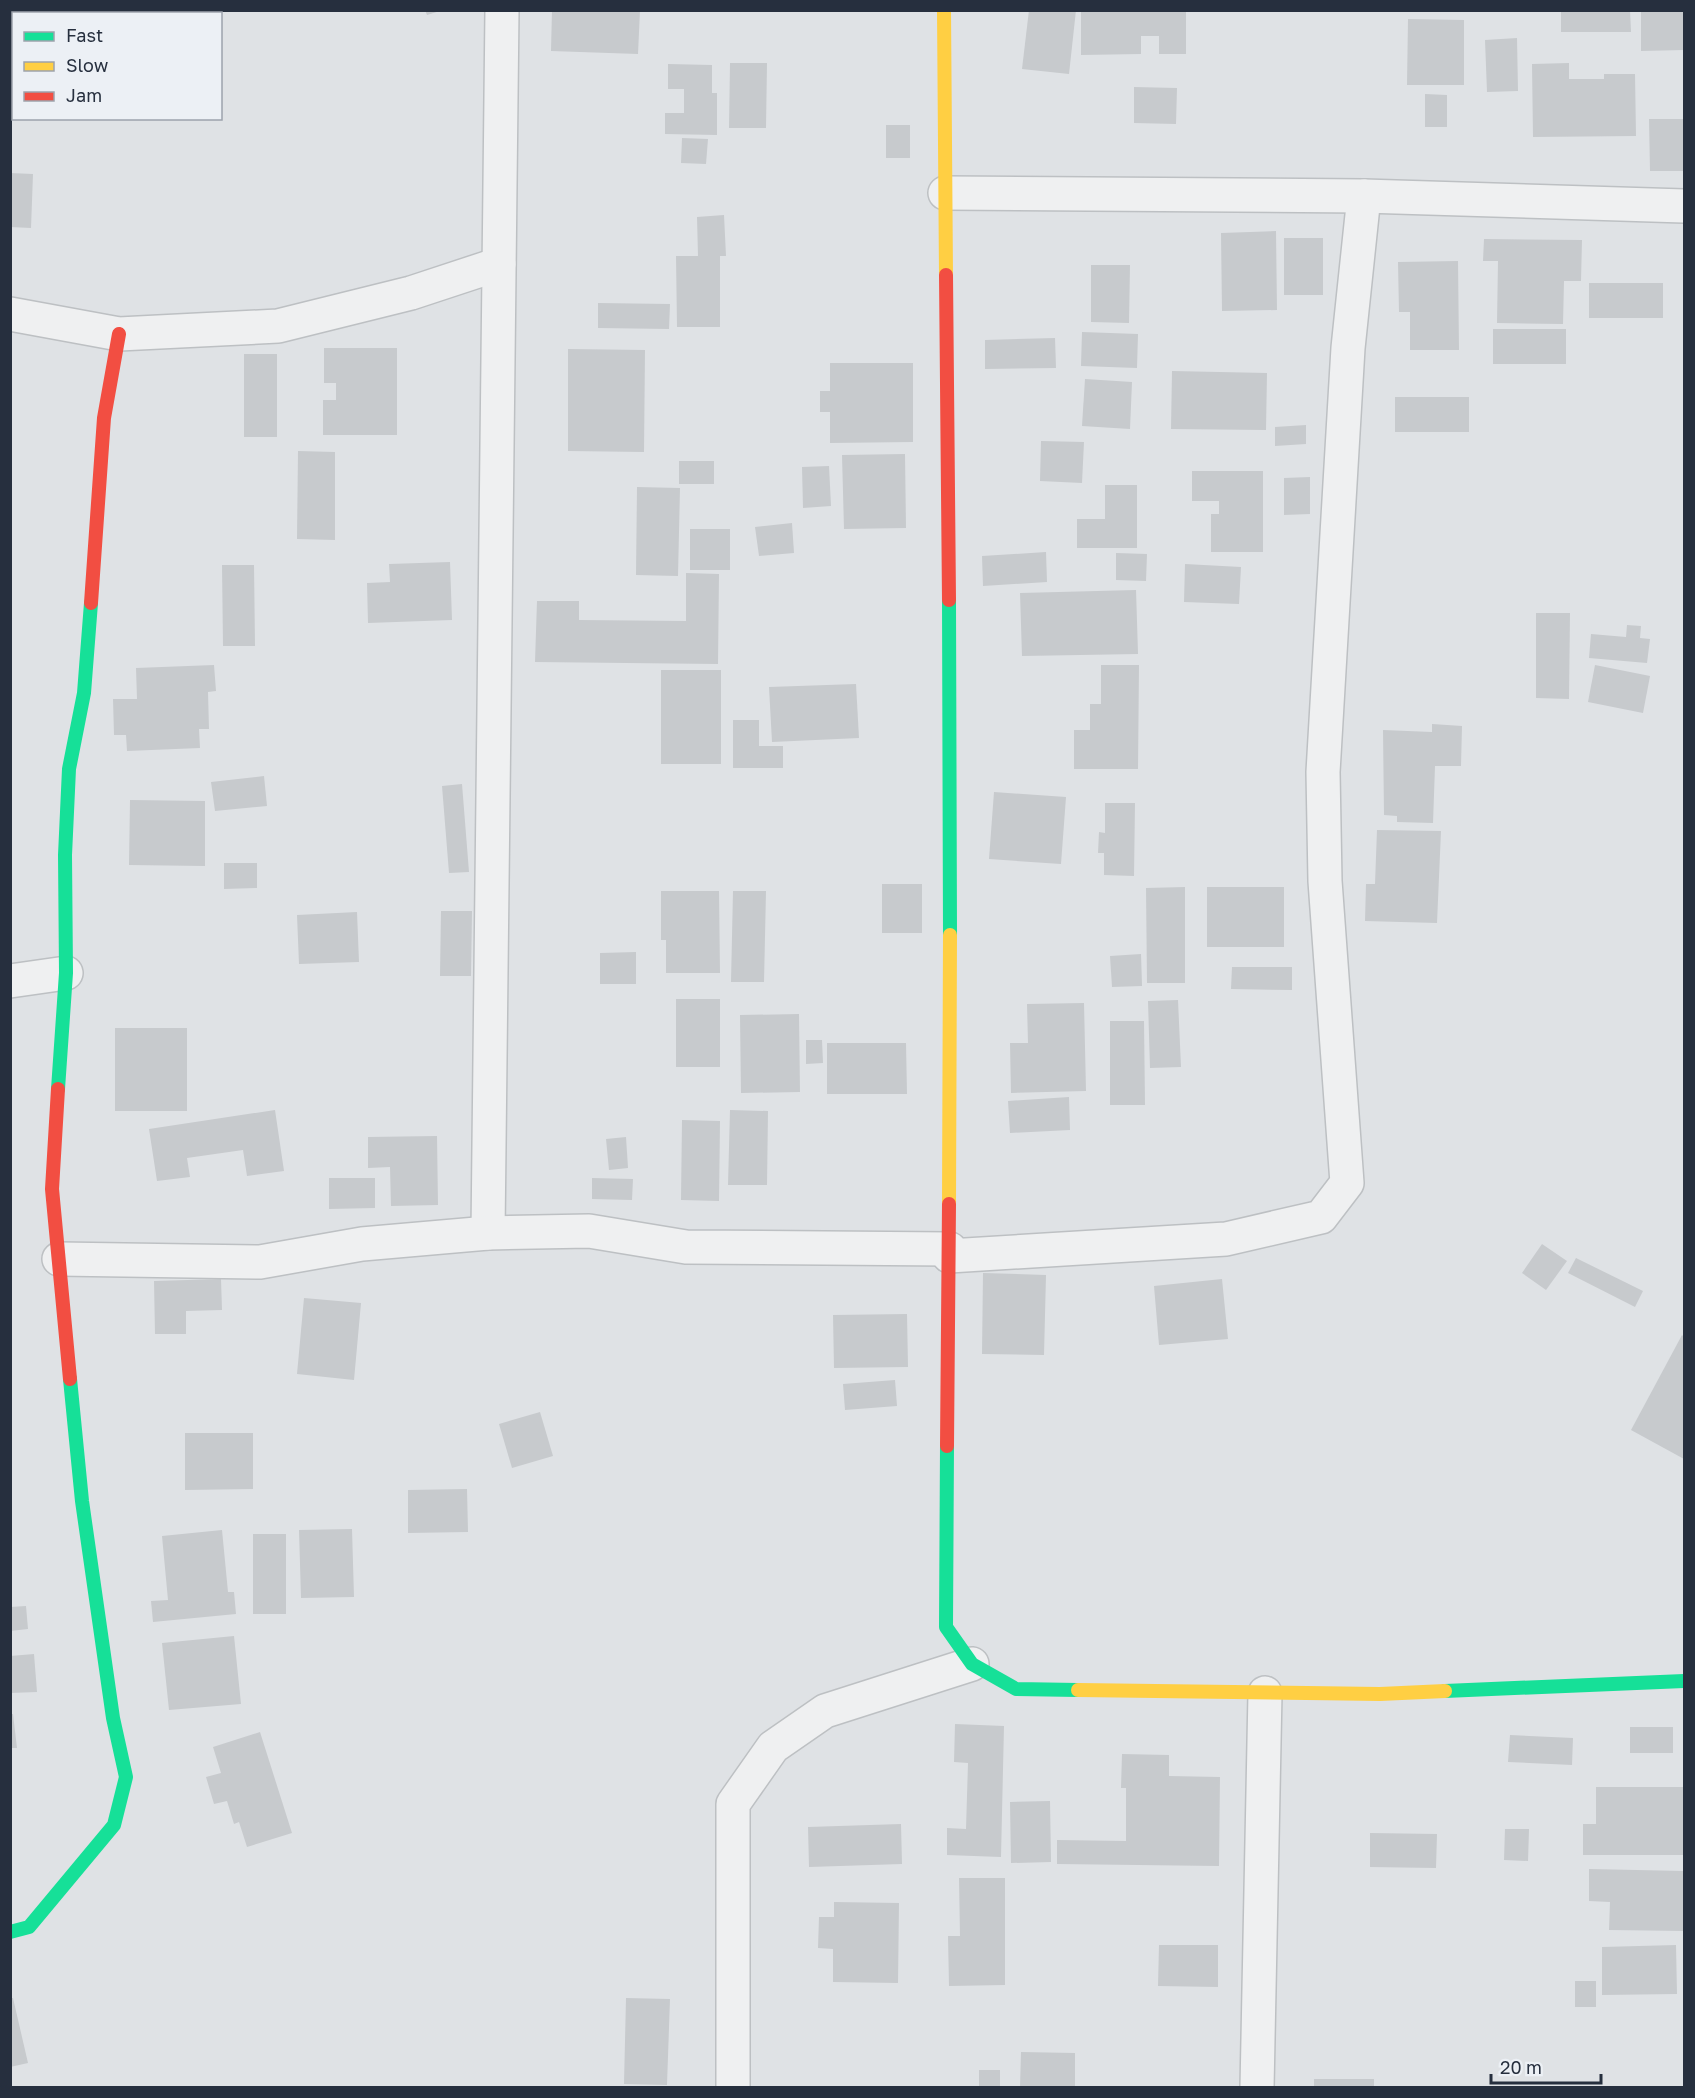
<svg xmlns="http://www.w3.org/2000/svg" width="1695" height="2098" font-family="'Golos Text',sans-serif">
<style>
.building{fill:#c7cacd}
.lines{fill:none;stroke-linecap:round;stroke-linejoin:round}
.street-casing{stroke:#bdc0c3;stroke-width:36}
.street{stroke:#eff0f1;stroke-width:33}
.fast{stroke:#16e098;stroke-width:14}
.slow{stroke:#ffcf43;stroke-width:14}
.jam{stroke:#f24e42;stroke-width:14}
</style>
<rect width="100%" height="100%" fill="#dfe2e5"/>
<g class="building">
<rect x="38" y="10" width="38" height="4"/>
<path d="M 425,10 L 440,10 L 440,11 L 427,15 Z"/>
<path d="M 552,10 L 640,10 L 638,54 L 551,51 Z"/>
<path d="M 1029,10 L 1076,10 L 1069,74 L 1022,69 Z"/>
<path d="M 1081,10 L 1186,10 L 1186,54 L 1159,54 L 1159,36 L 1141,36 L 1141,54 L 1081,55 Z"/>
<path d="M 1561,10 L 1630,10 L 1631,32 L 1561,32 Z"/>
<path d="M 1641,10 L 1684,10 L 1684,50 L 1641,51 Z"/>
<path d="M 1408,19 L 1464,20 L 1464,85 L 1407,85 Z"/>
<path d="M 1517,38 L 1518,91 L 1487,92 L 1485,40 Z"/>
<path d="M 730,63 L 767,63 L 766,128 L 729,128 Z"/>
<path d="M 1569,63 L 1569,79 L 1604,79 L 1604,74 L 1635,74 L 1636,136 L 1533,137 L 1532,64 Z"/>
<path d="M 668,64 L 712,65 L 712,93 L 717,93 L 717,135 L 665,134 L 665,113 L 684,113 L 684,89 L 668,89 Z"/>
<path d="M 1134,87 L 1177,88 L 1176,124 L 1134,123 Z"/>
<path d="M 1425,94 L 1447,95 L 1447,127 L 1425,127 Z"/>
<path d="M 1649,119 L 1684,119 L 1684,171 L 1650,171 Z"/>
<rect x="886" y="125" width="24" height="33"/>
<path d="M 682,138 L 708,139 L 706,164 L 681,163 Z"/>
<path d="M 10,173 L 33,174 L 31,228 L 10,227 Z"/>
<path d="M 724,215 L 726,256 L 720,256 L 720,327 L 677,327 L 676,256 L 698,256 L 697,217 Z"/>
<path d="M 1276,231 L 1277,310 L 1222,311 L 1221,233 Z"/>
<rect x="1284" y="238" width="39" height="57"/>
<path d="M 1484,239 L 1582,240 L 1581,281 L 1564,281 L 1563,324 L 1497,323 L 1498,261 L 1483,261 Z"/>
<path d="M 1458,261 L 1459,350 L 1410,350 L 1410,312 L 1399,312 L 1398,262 Z"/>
<path d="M 1091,265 L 1130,265 L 1129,323 L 1091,322 Z"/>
<rect x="1589" y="283" width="74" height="35"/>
<path d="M 598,303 L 670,304 L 669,329 L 598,328 Z"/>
<rect x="1493" y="329" width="73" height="35"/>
<path d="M 1082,332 L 1138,334 L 1137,368 L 1081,366 Z"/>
<path d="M 1055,338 L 1056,368 L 985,369 L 985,340 Z"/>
<path d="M 324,348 L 397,348 L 397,435 L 323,435 L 323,400 L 336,400 L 336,383 L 324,383 Z"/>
<path d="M 568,349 L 645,350 L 644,452 L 568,451 Z"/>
<rect x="244" y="354" width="33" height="83"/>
<path d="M 830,363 L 913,363 L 913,442 L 830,443 L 830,412 L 820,412 L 820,391 L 830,391 Z"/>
<path d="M 1172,371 L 1267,373 L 1266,430 L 1171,429 Z"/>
<path d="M 1085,379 L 1132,382 L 1130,429 L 1082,426 Z"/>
<rect x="1395" y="397" width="74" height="35"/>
<path d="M 1306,425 L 1306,444 L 1275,446 L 1275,427 Z"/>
<path d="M 1041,441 L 1084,442 L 1082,483 L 1040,481 Z"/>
<path d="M 298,451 L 335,452 L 335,540 L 297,539 Z"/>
<path d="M 905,454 L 906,528 L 844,529 L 842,455 Z"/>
<rect x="679" y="461" width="35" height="23"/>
<path d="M 829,466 L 831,506 L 803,508 L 802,467 Z"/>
<path d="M 1192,471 L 1263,471 L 1263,552 L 1211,552 L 1211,514 L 1219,514 L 1219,501 L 1192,501 Z"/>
<path d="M 1310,477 L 1310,514 L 1284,515 L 1284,478 Z"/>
<path d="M 1105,485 L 1137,485 L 1137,548 L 1077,548 L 1077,519 L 1105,519 Z"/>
<path d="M 637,487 L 680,488 L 678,576 L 636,575 Z"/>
<path d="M 792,523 L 794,553 L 759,556 L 755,527 Z"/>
<rect x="690" y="529" width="40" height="41"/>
<path d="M 1046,552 L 1047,582 L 983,586 L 982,556 Z"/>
<path d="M 1116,553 L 1147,554 L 1146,581 L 1116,580 Z"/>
<path d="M 450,562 L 452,620 L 368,623 L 367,583 L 390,582 L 389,564 Z"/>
<path d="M 1185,564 L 1241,567 L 1239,604 L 1184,602 Z"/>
<path d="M 222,565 L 254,565 L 255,646 L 223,646 Z"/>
<path d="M 686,573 L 719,574 L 718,664 L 535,662 L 537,601 L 579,601 L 579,620 L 686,621 Z"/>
<path d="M 1136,590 L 1138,654 L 1022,656 L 1020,593 Z"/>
<path d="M 1536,613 L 1570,613 L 1569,699 L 1536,698 Z"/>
<path d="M 1627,625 L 1641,626 L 1640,638 L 1650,639 L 1647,663 L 1589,658 L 1591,634 L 1626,637 Z"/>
<path d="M 214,665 L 216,691 L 208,692 L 209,729 L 199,729 L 200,748 L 127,751 L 126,735 L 114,735 L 113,699 L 137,699 L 136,668 Z"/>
<path d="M 1101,665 L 1139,665 L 1138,769 L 1074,769 L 1074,730 L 1090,730 L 1090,704 L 1101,704 Z"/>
<path d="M 1595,665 L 1650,676 L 1643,713 L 1588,702 Z"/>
<rect x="661" y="670" width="60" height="94"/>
<path d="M 856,684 L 859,738 L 772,742 L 769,687 Z"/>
<path d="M 733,720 L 759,720 L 759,746 L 783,746 L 783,768 L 733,768 Z"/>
<path d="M 1432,724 L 1462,726 L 1461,766 L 1435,766 L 1433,823 L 1397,822 L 1397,816 L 1384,815 L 1383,730 L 1432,732 Z"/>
<path d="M 264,776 L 267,806 L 215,811 L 211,782 Z"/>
<path d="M 462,784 L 469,872 L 449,873 L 442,786 Z"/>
<path d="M 994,792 L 1066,797 L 1061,864 L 989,859 Z"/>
<path d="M 130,800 L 205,801 L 205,866 L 129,865 Z"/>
<path d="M 1105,803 L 1135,803 L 1134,876 L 1104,875 L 1104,853 L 1098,853 L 1099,832 L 1105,833 Z"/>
<path d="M 1377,830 L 1441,831 L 1437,923 L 1365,921 L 1366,884 L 1375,884 Z"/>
<path d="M 224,863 L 257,863 L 257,888 L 224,889 Z"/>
<rect x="882" y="884" width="40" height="49"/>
<path d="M 1185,887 L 1185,983 L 1147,983 L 1146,888 Z"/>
<rect x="1207" y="887" width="77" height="60"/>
<path d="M 661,891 L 719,891 L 720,973 L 666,973 L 666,940 L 661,940 Z"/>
<path d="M 733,891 L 766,891 L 764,982 L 731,982 Z"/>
<path d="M 441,911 L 472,911 L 471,976 L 440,976 Z"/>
<path d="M 357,912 L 359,962 L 299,964 L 297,915 Z"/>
<path d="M 636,952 L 636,984 L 600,984 L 600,953 Z"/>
<path d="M 1141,954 L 1142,986 L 1112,987 L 1110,956 Z"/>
<path d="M 1232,967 L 1292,967 L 1292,990 L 1231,989 Z"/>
<rect x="676" y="999" width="44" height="68"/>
<path d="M 1178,1000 L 1181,1067 L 1150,1068 L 1148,1001 Z"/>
<path d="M 1084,1003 L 1086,1091 L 1011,1093 L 1010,1043 L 1028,1043 L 1027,1004 Z"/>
<path d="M 799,1014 L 800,1092 L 741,1093 L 740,1015 Z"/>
<path d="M 1110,1021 L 1144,1021 L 1145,1105 L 1110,1105 Z"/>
<rect x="115" y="1028" width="72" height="83"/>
<path d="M 806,1040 L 822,1040 L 823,1063 L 806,1064 Z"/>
<path d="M 827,1043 L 906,1043 L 907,1094 L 827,1094 Z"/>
<path d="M 1069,1097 L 1070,1130 L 1010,1133 L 1008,1101 Z"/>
<path d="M 275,1110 L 284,1171 L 247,1176 L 243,1150 L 187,1158 L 190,1177 L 157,1181 L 149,1129 Z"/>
<path d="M 730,1110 L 768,1111 L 767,1185 L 728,1185 Z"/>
<path d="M 682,1120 L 720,1121 L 719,1201 L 681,1200 Z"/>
<path d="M 437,1136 L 438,1205 L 391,1206 L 390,1167 L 368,1168 L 368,1137 Z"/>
<path d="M 626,1137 L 628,1168 L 609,1170 L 606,1139 Z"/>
<path d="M 329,1178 L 375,1178 L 375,1208 L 329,1209 Z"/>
<path d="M 592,1178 L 633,1179 L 632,1200 L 592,1199 Z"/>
<path d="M 1542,1244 L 1567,1261 L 1546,1290 L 1522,1273 Z"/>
<path d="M 1576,1258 L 1643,1291 L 1635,1307 L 1568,1273 Z"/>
<path d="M 983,1273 L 1046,1275 L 1044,1355 L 982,1354 Z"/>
<path d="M 221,1279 L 222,1310 L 186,1311 L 186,1334 L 155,1334 L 154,1281 Z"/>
<path d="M 1222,1279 L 1228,1339 L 1159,1345 L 1154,1286 Z"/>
<path d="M 304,1298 L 361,1303 L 354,1380 L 297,1374 Z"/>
<path d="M 907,1314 L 908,1367 L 834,1368 L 833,1315 Z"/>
<path d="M 1682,1335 L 1684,1337 L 1684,1459 L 1631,1430 Z"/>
<path d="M 895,1380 L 897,1406 L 845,1410 L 843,1384 Z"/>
<path d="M 540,1412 L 553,1456 L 512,1468 L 499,1424 Z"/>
<path d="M 185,1433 L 253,1433 L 253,1489 L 185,1490 Z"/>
<path d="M 467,1489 L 468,1532 L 408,1533 L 408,1490 Z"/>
<path d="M 352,1529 L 354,1597 L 301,1598 L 299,1530 Z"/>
<path d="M 222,1530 L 228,1592 L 234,1592 L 236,1614 L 153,1622 L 151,1601 L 168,1600 L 162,1536 Z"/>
<rect x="253" y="1534" width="33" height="80"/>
<path d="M 26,1606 L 28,1629 L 10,1631 L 10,1607 Z"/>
<path d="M 234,1636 L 241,1704 L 169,1710 L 162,1643 Z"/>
<path d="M 34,1654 L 37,1692 L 10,1693 L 10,1656 Z"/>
<path d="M 10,1714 L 13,1714 L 17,1748 L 10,1748 Z"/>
<path d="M 955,1724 L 1004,1726 L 1001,1857 L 947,1855 L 947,1828 L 966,1829 L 968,1763 L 954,1762 Z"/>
<rect x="1630" y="1727" width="43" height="26"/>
<path d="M 260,1732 L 292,1833 L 247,1847 L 239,1822 L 234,1824 L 227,1801 L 214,1804 L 206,1777 L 221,1773 L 213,1747 Z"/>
<path d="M 1510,1735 L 1573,1738 L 1572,1765 L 1508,1762 Z"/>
<path d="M 1122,1754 L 1169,1755 L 1169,1776 L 1220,1777 L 1219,1866 L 1057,1864 L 1057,1840 L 1126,1841 L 1126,1788 L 1121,1788 Z"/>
<path d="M 1596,1787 L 1684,1787 L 1684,1855 L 1583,1855 L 1583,1824 L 1596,1824 Z"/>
<path d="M 1050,1801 L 1051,1862 L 1011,1863 L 1010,1802 Z"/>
<path d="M 901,1824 L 902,1864 L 809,1867 L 808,1827 Z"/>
<path d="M 1505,1829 L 1529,1829 L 1528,1861 L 1504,1860 Z"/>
<path d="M 1370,1833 L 1437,1834 L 1436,1868 L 1370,1867 Z"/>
<path d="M 1589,1869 L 1684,1871 L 1684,1931 L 1609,1930 L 1610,1902 L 1589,1901 Z"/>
<path d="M 959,1878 L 1005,1878 L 1005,1985 L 949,1986 L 948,1936 L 960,1936 Z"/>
<path d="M 834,1902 L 899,1903 L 898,1983 L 833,1982 L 833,1949 L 818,1948 L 819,1917 L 834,1917 Z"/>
<path d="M 1159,1945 L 1218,1945 L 1218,1987 L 1158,1986 Z"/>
<path d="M 1676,1945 L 1677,1994 L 1602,1995 L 1602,1947 Z"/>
<rect x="1575" y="1981" width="21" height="26"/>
<path d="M 10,1998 L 13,1998 L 28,2063 L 10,2067 Z"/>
<path d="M 626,1998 L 670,1999 L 667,2085 L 624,2084 Z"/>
<path d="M 1021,2052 L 1075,2053 L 1075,2088 L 1020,2088 Z"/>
<rect x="979" y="2070" width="21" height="18"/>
<rect x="1314" y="2079" width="60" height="9"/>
</g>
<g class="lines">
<g class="street-casing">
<g id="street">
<path d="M 945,193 L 1364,196 L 1684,206"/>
<path d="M 10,314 L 119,334 L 278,326 L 411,293 L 499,264"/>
<path d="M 10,981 L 66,973"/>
<path d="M 488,1233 L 502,10"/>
<path d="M 949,1256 L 1226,1239 L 1321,1217 L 1347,1183 L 1325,881 L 1323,772 L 1348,348 L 1364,196"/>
<path d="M 59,1259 L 260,1262 L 362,1244 L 488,1233 L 589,1231 L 686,1247 L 950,1249"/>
<path d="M 733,2088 L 733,1804 L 773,1747 L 825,1711 L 972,1664"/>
<path d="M 1257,2088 L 1265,1693"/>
</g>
</g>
<use href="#street" class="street"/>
<g class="fast">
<path d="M 949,600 L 950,935"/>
<path d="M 58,1089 L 66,973 L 65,855 L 69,769 L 84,693 L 91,603"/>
<path d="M 947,1446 L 946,1627 L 972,1664 L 1016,1689 L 1078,1690"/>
<path d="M 1445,1691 L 1684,1681"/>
<path d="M 10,1932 L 29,1927 L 114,1825 L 126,1777 L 113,1718 L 82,1501 L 70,1379"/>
</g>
<g class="slow">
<path d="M 944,10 L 946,275"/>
<path d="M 949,1204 L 950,935"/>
<path d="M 1078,1690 L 1380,1694 L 1445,1691"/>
</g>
<g class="jam">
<path d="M 946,275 L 949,600"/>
<path d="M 91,603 L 104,418 L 119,334"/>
<path d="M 58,1089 L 52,1189 L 70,1379"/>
<path d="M 947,1446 L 949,1204"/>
</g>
</g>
<rect width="1695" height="2098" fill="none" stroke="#262f3e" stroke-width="24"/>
<rect x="12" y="12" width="210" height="108" fill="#ecf0f5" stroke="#9da3ac" stroke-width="1.5"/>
<rect x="24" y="32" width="30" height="9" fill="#16e098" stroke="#9da3ac" stroke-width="1.5"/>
<text x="66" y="42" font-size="18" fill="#262f3e">Fast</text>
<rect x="24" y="62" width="30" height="9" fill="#ffcf43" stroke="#9da3ac" stroke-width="1.5"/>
<text x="66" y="72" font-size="18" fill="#262f3e">Slow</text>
<rect x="24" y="92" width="30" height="9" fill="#f24e42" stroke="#9da3ac" stroke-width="1.5"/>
<text x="66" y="102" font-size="18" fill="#262f3e">Jam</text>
<path d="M1491 2074v9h110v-9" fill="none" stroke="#262f3e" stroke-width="3"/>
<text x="1500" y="2074" font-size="18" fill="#262f3e" stroke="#ecf0f5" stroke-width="4.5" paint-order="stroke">20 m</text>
</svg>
